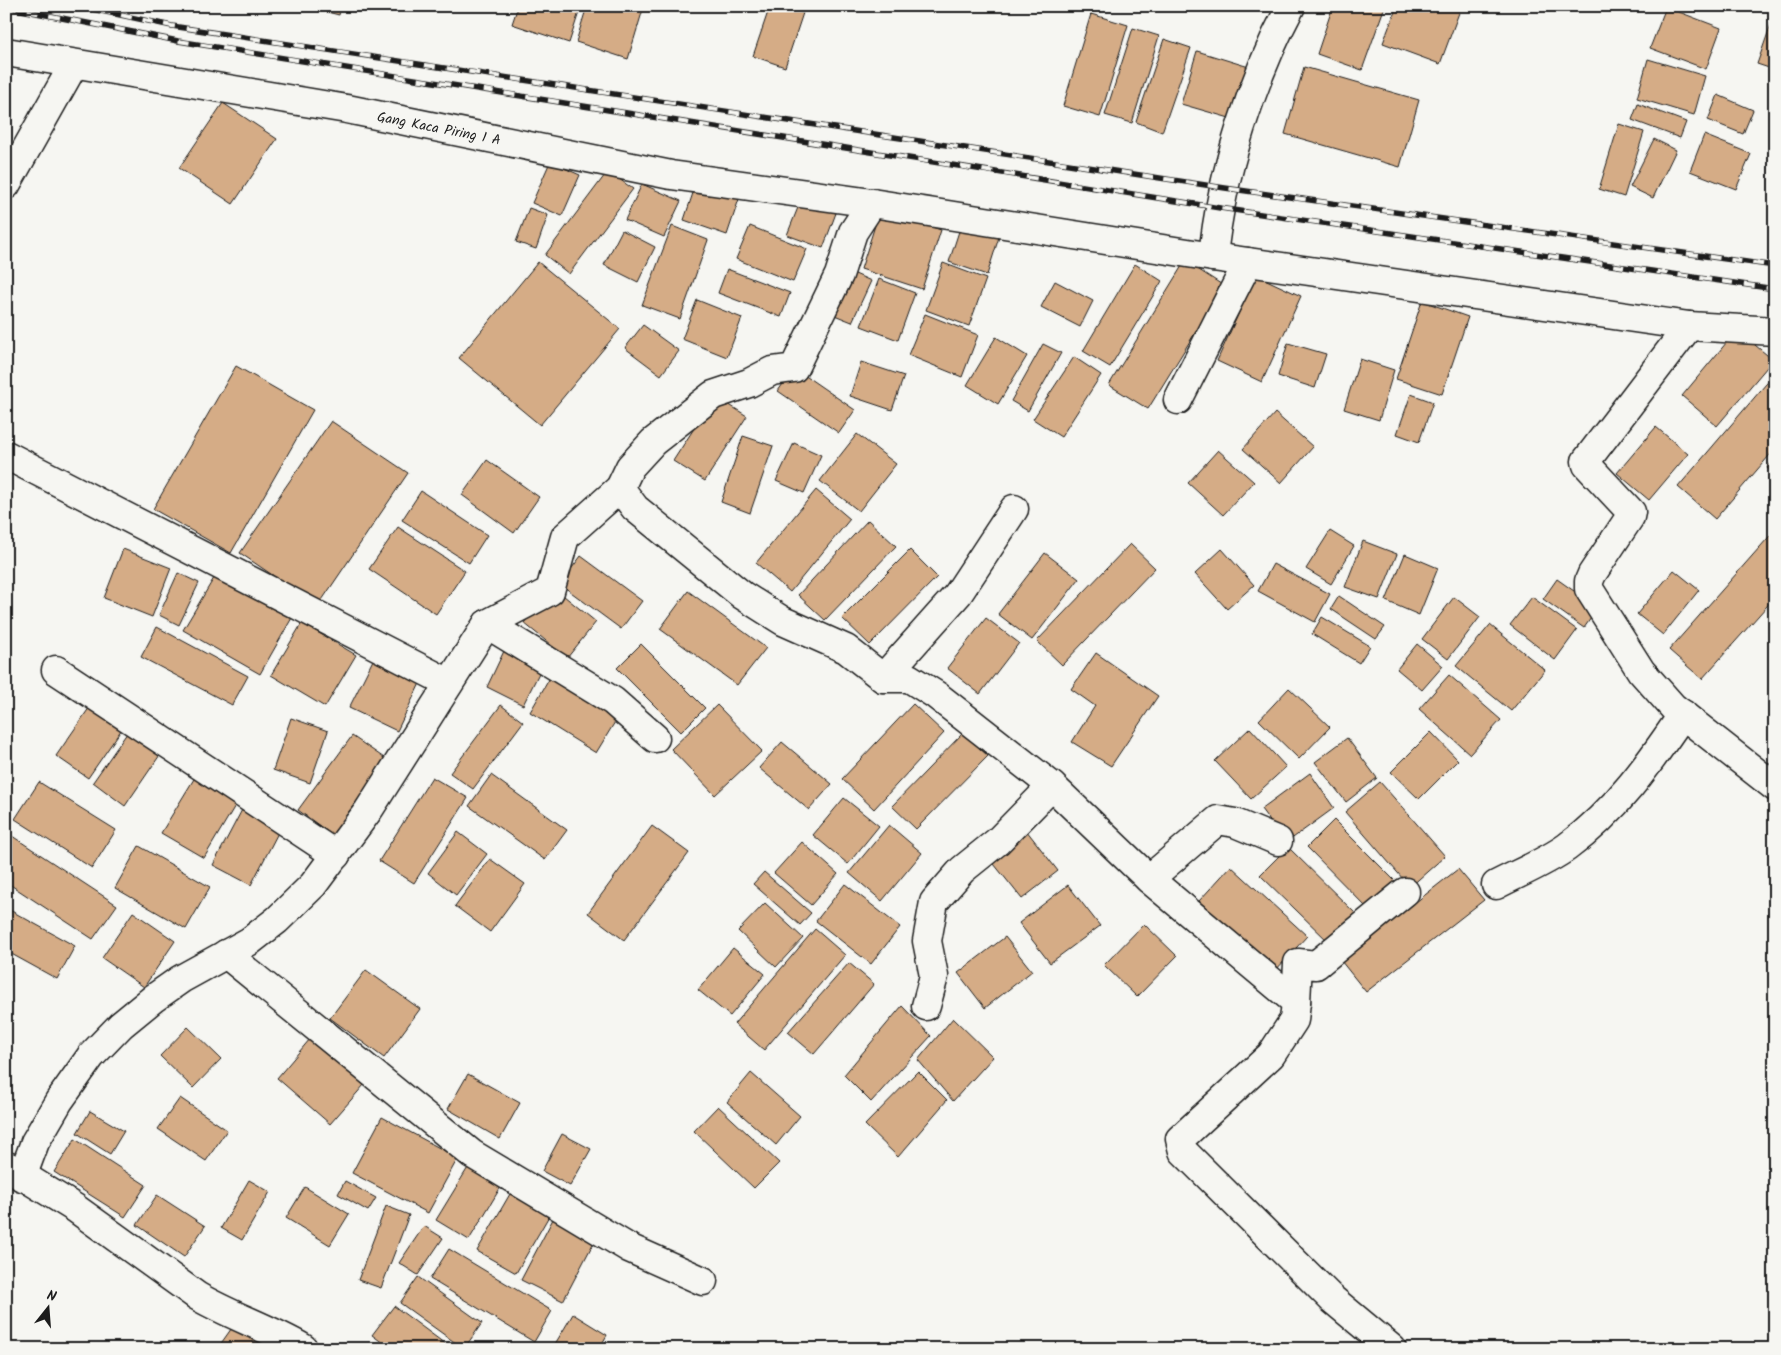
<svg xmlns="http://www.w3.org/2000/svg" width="1781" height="1355" font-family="Kalam,sans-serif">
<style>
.building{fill:#d5ac86;stroke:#1c1c1c}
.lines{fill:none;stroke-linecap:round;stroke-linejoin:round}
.minor-casing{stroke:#1c1c1c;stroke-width:31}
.minor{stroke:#f6f6f2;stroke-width:28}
.rail-casing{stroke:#1c1c1c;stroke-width:5.5}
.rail{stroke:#f6f6f2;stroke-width:4;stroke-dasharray:11;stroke-linecap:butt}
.labels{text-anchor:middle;stroke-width:5;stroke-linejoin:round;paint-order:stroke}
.street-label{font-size:14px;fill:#1c1c1c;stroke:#f6f6f2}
</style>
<rect width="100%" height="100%" fill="#f6f6f2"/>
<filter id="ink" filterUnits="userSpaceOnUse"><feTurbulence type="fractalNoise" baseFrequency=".02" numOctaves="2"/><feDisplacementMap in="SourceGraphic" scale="10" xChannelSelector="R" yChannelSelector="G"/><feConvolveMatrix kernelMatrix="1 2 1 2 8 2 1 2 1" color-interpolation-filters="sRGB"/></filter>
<g filter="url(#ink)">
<g class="building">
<path d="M 304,6 L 341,6 L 339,15 Z"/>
<path d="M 518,6 L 581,6 L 569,43 L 512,24 Z"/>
<path d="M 587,6 L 644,6 L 628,59 L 576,42 Z"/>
<path d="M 770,6 L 783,6 L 803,13 L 785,67 L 753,56 Z"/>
<path d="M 1333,6 L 1385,6 L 1362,70 L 1317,54 Z"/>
<path d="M 1397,6 L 1450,6 L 1460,10 L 1440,64 L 1383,43 Z"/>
<path d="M 1666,7 L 1721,28 L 1706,69 L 1650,48 Z"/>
<path d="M 1775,13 L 1775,70 L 1757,64 Z"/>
<path d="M 1091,14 L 1128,25 L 1100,117 L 1063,106 Z"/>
<path d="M 1133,28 L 1159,36 L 1132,123 L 1105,115 Z"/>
<path d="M 1164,39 L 1191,48 L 1162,132 L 1136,122 Z"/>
<path d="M 1197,51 L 1249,67 L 1233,119 L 1181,104 Z"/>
<path d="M 1648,59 L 1705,76 L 1694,115 L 1637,98 Z"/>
<path d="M 1304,67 L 1419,100 L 1400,167 L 1285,134 Z"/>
<path d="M 1718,95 L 1753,110 L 1743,134 L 1708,120 Z"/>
<path d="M 223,103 L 277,139 L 233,204 L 179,168 Z"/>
<path d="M 1638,104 L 1686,122 L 1680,138 L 1632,120 Z"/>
<path d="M 1619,124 L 1644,132 L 1624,197 L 1599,189 Z"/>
<path d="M 1704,135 L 1751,154 L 1736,189 L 1690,171 Z"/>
<path d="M 1654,139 L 1676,150 L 1653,198 L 1630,187 Z"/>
<path d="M 550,162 L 580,175 L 562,216 L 532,203 Z"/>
<path d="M 608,171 L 633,189 L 569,274 L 545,255 Z"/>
<path d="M 642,184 L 681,201 L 664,237 L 625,220 Z"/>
<path d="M 696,184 L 739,199 L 727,235 L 684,220 Z"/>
<path d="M 801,200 L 836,213 L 823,248 L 787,235 Z"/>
<path d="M 529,208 L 548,215 L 536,249 L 516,242 Z"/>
<path d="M 880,210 L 941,230 L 922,289 L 861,269 Z"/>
<path d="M 962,222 L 1000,234 L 987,275 L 949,262 Z"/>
<path d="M 672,226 L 708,240 L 680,319 L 642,305 Z"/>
<path d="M 750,226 L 807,249 L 793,282 L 736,259 Z"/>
<path d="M 622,230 L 655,247 L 638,282 L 604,265 Z"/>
<path d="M 1185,261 L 1224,286 L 1148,409 L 1109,385 Z"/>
<path d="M 538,262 L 620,329 L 540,425 L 459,358 Z"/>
<path d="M 943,263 L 986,279 L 969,326 L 926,310 Z"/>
<path d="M 1135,264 L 1162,281 L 1110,367 L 1083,351 Z"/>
<path d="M 727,269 L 790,293 L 781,317 L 718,293 Z"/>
<path d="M 846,270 L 871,281 L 852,322 L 827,312 Z"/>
<path d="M 1256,275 L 1301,296 L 1262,382 L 1217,361 Z"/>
<path d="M 879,279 L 915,293 L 898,340 L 861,326 Z"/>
<path d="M 1055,281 L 1093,301 L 1080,327 L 1041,307 Z"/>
<path d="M 697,300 L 742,318 L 727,357 L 682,339 Z"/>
<path d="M 1422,301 L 1468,317 L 1442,394 L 1396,379 Z"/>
<path d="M 925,314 L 978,335 L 962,377 L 908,355 Z"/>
<path d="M 643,325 L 679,351 L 661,375 L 625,348 Z"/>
<path d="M 1737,330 L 1773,360 L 1717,426 L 1682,396 Z"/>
<path d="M 996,337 L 1027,356 L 998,404 L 967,385 Z"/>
<path d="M 1288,343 L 1326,354 L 1315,388 L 1278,376 Z"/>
<path d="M 1043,344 L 1061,353 L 1028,411 L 1011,401 Z"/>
<path d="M 1074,357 L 1101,375 L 1061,437 L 1033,419 Z"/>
<path d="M 1360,359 L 1394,370 L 1379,420 L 1344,409 Z"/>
<path d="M 861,362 L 904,376 L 892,410 L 850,396 Z"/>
<path d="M 236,366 L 313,410 L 231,553 L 153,509 Z"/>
<path d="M 794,368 L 855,410 L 839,433 L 778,391 Z"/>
<path d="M 1772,377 L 1775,379 L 1775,449 L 1715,519 L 1678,487 Z"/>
<path d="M 1411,394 L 1433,402 L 1419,442 L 1397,434 Z"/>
<path d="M 715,396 L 747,416 L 705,481 L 673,461 Z"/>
<path d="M 1275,413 L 1313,447 L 1281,483 L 1243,449 Z"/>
<path d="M 331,421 L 408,473 L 318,606 L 240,553 Z"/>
<path d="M 1656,427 L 1688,454 L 1649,500 L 1617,473 Z"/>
<path d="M 857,434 L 896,464 L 859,511 L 820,481 Z"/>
<path d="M 743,436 L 773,446 L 750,513 L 721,502 Z"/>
<path d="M 794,443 L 821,455 L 804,493 L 776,481 Z"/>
<path d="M 1218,450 L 1254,482 L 1223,515 L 1188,483 Z"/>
<path d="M 1775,458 L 1775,474 L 1767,468 Z"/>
<path d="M 487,460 L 539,497 L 514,533 L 462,495 Z"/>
<path d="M 816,490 L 850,519 L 790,592 L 756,563 Z"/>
<path d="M 421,491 L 487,535 L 469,563 L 402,520 Z"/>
<path d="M 868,520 L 896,546 L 825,620 L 798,595 Z"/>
<path d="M 398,527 L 465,571 L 436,614 L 369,569 Z"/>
<path d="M 1775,530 L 1775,597 L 1702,679 L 1669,650 Z"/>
<path d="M 1330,531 L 1354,546 L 1331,584 L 1306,569 Z"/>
<path d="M 1363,541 L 1397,554 L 1379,599 L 1345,587 Z"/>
<path d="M 1130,544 L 1155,568 L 1062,665 L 1037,641 Z"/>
<path d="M 123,549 L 171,568 L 152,617 L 104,598 Z"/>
<path d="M 1222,549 L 1254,585 L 1227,609 L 1195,574 Z"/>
<path d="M 910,550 L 937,577 L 870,645 L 842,618 Z"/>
<path d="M 1045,553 L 1079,579 L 1032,640 L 998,614 Z"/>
<path d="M 1405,554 L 1438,568 L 1419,615 L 1386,601 Z"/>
<path d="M 581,556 L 642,601 L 621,629 L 560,584 Z"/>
<path d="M 1273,564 L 1330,594 L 1315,622 L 1258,591 Z"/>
<path d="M 1674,570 L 1699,590 L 1663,635 L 1637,614 Z"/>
<path d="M 178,573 L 199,583 L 179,625 L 159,615 Z"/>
<path d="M 217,573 L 293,616 L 260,674 L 183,630 Z"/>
<path d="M 1557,579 L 1598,608 L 1584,628 L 1543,599 Z"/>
<path d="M 553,587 L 596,622 L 567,658 L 524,623 Z"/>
<path d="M 688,591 L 766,648 L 737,685 L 660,629 Z"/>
<path d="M 1339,596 L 1385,627 L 1376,639 L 1331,609 Z"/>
<path d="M 1454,597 L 1480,617 L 1448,659 L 1422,639 Z"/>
<path d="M 1532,597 L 1577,630 L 1555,660 L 1510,625 Z"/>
<path d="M 1322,617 L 1370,646 L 1359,663 L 1312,634 Z"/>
<path d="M 986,618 L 1019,643 L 980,694 L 947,668 Z"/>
<path d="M 302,623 L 356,655 L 325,707 L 271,675 Z"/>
<path d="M 1490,625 L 1545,670 L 1511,711 L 1456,666 Z"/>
<path d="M 157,627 L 248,676 L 232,705 L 141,657 Z"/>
<path d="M 641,644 L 705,708 L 681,732 L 617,668 Z"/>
<path d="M 1417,644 L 1443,666 L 1422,690 L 1397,669 Z"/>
<path d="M 504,651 L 541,669 L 523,705 L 487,687 Z"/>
<path d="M 377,652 L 424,675 L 397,731 L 349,708 Z"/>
<path d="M 1096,653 L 1158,696 L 1111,766 L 1072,742 L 1095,706 L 1071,689 Z"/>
<path d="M 1449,675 L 1501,720 L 1470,754 L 1419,709 Z"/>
<path d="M 551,676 L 618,717 L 596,753 L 530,712 Z"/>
<path d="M 1289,688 L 1330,727 L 1299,759 L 1259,720 Z"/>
<path d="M 94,701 L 126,723 L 88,778 L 56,756 Z"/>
<path d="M 913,704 L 944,733 L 874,809 L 842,779 Z"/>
<path d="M 501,705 L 523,722 L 473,789 L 450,773 Z"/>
<path d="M 717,705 L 762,751 L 715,795 L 671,749 Z"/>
<path d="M 291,718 L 328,731 L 310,783 L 273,770 Z"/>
<path d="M 132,726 L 164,749 L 125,806 L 93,782 Z"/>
<path d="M 1250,728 L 1286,767 L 1251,799 L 1215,761 Z"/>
<path d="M 1431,732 L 1458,760 L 1419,799 L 1391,772 Z"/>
<path d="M 963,733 L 988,756 L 916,829 L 892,806 Z"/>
<path d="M 352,736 L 387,760 L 332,835 L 298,810 Z"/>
<path d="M 1347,738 L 1377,778 L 1346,802 L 1315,762 Z"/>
<path d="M 782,742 L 832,784 L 809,810 L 759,768 Z"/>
<path d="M 1310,773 L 1334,808 L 1286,843 L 1261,809 Z"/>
<path d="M 197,774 L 239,799 L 204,858 L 161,833 Z"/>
<path d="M 491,775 L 567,830 L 545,860 L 469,806 Z"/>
<path d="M 432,777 L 468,798 L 414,883 L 379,861 Z"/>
<path d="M 39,782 L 116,830 L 92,868 L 15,819 Z"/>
<path d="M 1380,782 L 1445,856 L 1410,887 L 1345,812 Z"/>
<path d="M 844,798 L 879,826 L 848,864 L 813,835 Z"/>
<path d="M 244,806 L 282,825 L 251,885 L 213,865 Z"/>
<path d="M 1334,820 L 1399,885 L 1371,912 L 1307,847 Z"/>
<path d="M 889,825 L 922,853 L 882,901 L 849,873 Z"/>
<path d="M 652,826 L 689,853 L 624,940 L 588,913 Z"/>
<path d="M 1023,826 L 1058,871 L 1022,899 L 986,854 Z"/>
<path d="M 6,832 L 117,905 L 93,939 L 6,882 Z"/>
<path d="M 458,832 L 487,854 L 456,895 L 428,873 Z"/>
<path d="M 802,842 L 838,874 L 811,905 L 774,873 Z"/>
<path d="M 139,846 L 210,887 L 186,929 L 115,888 Z"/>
<path d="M 1288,847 L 1358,916 L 1331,944 L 1260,875 Z"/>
<path d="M 490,859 L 525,884 L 490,932 L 455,906 Z"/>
<path d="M 1231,866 L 1307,936 L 1275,971 L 1199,901 Z"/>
<path d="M 1458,869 L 1484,900 L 1366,992 L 1341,961 Z"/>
<path d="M 764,872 L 811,913 L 800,925 L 753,884 Z"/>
<path d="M 845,884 L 900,927 L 871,964 L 816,921 Z"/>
<path d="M 1068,885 L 1100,926 L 1050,963 L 1019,923 Z"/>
<path d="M 765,903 L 803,938 L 776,967 L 738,931 Z"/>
<path d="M 6,908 L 75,946 L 57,979 L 6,951 Z"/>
<path d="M 133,912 L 175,941 L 144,987 L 102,958 Z"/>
<path d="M 1144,924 L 1177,956 L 1137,997 L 1104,965 Z"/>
<path d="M 815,929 L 845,955 L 764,1050 L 734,1024 Z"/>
<path d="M 1005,937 L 1032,971 L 985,1008 L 958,973 Z"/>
<path d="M 733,948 L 765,974 L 730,1016 L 698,990 Z"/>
<path d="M 849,963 L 874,984 L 814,1054 L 788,1032 Z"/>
<path d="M 366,970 L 420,1009 L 384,1058 L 330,1018 Z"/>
<path d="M 902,1006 L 931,1036 L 871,1102 L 844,1075 Z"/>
<path d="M 953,1018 L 993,1057 L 953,1101 L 918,1060 Z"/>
<path d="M 188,1027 L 221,1059 L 193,1088 L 160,1056 Z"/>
<path d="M 310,1039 L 364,1085 L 330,1124 L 277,1078 Z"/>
<path d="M 918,1071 L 947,1100 L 898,1157 L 865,1125 Z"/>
<path d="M 751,1073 L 800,1116 L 776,1145 L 727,1102 Z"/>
<path d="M 468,1074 L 520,1103 L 500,1139 L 448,1109 Z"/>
<path d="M 180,1098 L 227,1130 L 206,1161 L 158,1129 Z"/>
<path d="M 718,1106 L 779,1163 L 754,1188 L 694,1131 Z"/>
<path d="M 90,1111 L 124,1131 L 110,1154 L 77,1133 Z"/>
<path d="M 382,1117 L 458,1158 L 428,1213 L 352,1173 Z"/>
<path d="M 562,1134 L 591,1149 L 570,1186 L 542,1171 Z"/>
<path d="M 75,1139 L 146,1185 L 125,1217 L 54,1172 Z"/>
<path d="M 469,1166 L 502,1185 L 469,1240 L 436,1220 Z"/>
<path d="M 249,1180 L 270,1192 L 242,1240 L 221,1228 Z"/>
<path d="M 345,1181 L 376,1198 L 368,1211 L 338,1194 Z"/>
<path d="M 305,1187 L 349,1214 L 330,1245 L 286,1218 Z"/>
<path d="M 514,1187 L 553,1209 L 516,1273 L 477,1251 Z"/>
<path d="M 157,1195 L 205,1226 L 184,1257 L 137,1225 Z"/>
<path d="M 386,1206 L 409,1215 L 381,1288 L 358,1280 Z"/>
<path d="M 553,1219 L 595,1240 L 563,1301 L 521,1280 Z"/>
<path d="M 424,1226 L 443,1238 L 418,1275 L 399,1263 Z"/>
<path d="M 449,1249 L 552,1311 L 534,1342 L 430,1279 Z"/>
<path d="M 418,1277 L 482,1323 L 464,1349 L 400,1303 Z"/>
<path d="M 394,1306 L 452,1349 L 391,1349 L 372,1335 Z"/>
<path d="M 573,1314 L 607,1335 L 599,1349 L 552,1349 Z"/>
<path d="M 234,1325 L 267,1349 L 217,1349 Z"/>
<path d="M 364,1344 L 371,1349 L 360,1349 Z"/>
</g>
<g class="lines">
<g class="minor-casing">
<g id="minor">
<path d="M 6,52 L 347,109 L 671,175 L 872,203 L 1213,257 L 1689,326 L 1775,331"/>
<path d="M 6,185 L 74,64"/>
<path d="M 1213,257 C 1221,175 1252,79 1291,6"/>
<path d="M 1689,326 L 1586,461 L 1587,465 L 1631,512 L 1630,517 L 1592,574 L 1589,581 L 1589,589 L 1641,671 L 1673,707 L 1775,787"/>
<path d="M 1178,400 L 1248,262"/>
<path d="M 6,455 L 449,683"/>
<path d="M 620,488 L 635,508 L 742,595 L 783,621 L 846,649 L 883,678 L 909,678 L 936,695 L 1052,786 L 1149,879 L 1296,1002 L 1294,1020 L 1271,1055 L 1180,1139 L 1183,1151 L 1332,1299 L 1392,1349"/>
<path d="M 487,624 L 613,701 L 655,738"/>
<path d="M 56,670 L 336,855"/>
<path d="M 883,678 L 958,594 L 1014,509"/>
<path d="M 1149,879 L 1218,820 L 1235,823 L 1278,841"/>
<path d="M 1496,885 C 1519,873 1546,862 1567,847 C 1616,811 1649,764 1683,714"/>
<path d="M 226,954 L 472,1154 L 629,1248 L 703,1281"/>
<path d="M 1296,1002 L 1298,963 L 1316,965 L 1405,892"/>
<path d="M 926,1006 L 934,976 L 927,941 L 934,902 L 962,870 L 998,841 L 1052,786"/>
<path d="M 7,1166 L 75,1208 L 197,1296 C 231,1316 269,1328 303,1348"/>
<path d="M 22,1177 L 35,1142 L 59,1101 L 91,1056 L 121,1025 L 154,998 L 181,979 L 250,941 L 277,920 L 313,885 L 368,811 L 487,624 L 550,591 L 565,537 L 620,488 L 630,467 L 653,442 L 713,395 L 749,383 L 772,371 L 794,368 L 839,275 L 853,232 L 872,203"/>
</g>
</g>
<use href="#minor" class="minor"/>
<g class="rail-casing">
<g id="rail">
<path d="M 78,6 L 172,26 L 1225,188 L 1775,266"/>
<path d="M 6,7 L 178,41 L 1220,208 L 1775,289"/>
</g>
</g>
<use href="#rail" class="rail"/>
</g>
</g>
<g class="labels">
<g class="street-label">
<text transform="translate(439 128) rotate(11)" y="5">Gang Kaca Piring 1 A</text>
</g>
</g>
<rect width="1781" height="1355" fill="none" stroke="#f6f6f2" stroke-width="25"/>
<rect x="12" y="12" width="1756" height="1330" fill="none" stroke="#1c1c1c" stroke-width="2" filter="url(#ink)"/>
<g transform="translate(48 1308) rotate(17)" stroke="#f6f6f2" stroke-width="4" paint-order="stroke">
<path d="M0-4L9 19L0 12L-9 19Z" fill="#1c1c1c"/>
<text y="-8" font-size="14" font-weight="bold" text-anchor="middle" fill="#1c1c1c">N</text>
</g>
</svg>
